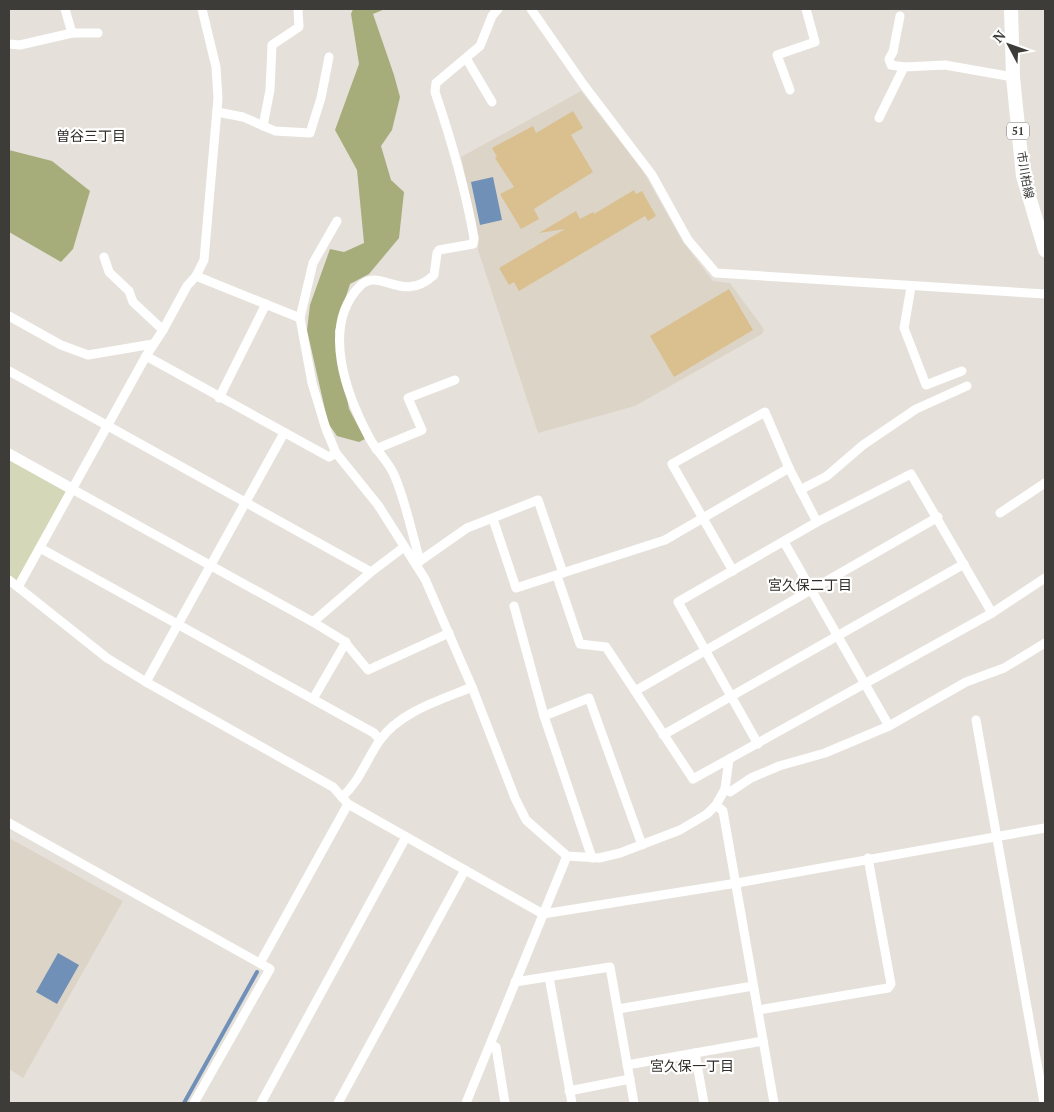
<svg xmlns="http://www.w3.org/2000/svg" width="1054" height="1112" font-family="'PT Serif','Noto Sans JP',serif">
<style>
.built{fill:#dcd5c7}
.green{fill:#d4d8b8}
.forest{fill:#a7ad7a}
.water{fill:#7090b8}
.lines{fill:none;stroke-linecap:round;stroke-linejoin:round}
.stream{stroke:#7090b8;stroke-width:4}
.building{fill:#dabf8f}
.minor{stroke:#fff;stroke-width:9}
.tertiary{stroke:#fff;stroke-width:11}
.primary{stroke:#fff;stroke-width:14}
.labels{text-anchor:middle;stroke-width:4.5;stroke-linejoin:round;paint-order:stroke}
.shield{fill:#fff;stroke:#777674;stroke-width:1}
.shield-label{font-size:11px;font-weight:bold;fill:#3d3c39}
.street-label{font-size:12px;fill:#3d3c39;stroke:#fff}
.neighbourhood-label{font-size:14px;fill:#302d28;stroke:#fff}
</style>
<rect width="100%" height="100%" fill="#e5e1da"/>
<g class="built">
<path d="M 581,91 L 643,171 L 683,242 L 713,281 L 730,283 L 764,329 L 762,334 L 635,406 L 538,433 L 478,250 L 479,239 L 461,157 Z"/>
<path d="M 9,838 L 123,901 L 23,1078 L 9,1069 Z"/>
</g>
<path class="green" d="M 9,454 L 72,489 L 18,587 L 9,580 Z"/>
<g class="forest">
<path d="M 353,9 L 385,9 L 373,14 L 394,75 L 400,97 L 392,130 L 381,146 L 391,180 L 404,192 L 399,238 L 369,274 L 350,284 L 335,331 L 349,409 L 365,439 L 359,442 L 337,436 L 328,423 L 307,330 L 310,305 L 330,249 L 344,252 L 364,243 L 357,170 L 335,130 L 359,64 L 351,14 Z"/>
<path d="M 9,150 L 52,161 L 90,191 L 73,249 L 61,262 L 9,232 Z"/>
</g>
<g class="water">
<path d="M 493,177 L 502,220 L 480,225 L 471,182 Z"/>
<path d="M 58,953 L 79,965 L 57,1004 L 36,992 Z"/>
</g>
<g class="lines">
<path class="stream" d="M 184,1103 L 257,972"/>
</g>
<g class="building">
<path d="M 573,111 L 583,128 L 571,135 L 593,172 L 534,209 L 539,219 L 521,229 L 500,194 L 514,187 L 495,158 L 497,157 L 492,148 L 533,126 L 536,133 Z"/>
<path d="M 634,190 L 636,194 L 642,191 L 656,216 L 648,221 L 645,216 L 519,291 L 514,282 L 509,285 L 499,268 L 565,229 L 539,233 L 576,211 L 580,219 L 593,212 L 594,214 Z"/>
<path d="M 729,289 L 753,330 L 674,377 L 650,336 Z"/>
</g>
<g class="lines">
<g class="minor">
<path d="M 531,9 L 583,84 L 652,175 L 688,240 L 716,273 L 1045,294"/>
<path d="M 900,16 L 893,52 L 889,59 L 891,65 L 904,67"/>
<path d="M 72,33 L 98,33"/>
<path d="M 9,44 L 20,45 L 72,33 L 65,9"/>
<path d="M 466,58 L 492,102"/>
<path d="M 790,90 L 777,55 L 815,42 L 806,9"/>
<path d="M 217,112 L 243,117 L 275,131 L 310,133 L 321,98 L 329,57"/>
<path d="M 879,118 L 904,67 L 945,65 L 1013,77"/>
<path d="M 263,126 L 270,90 L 272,45 L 299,27 L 298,9"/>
<path d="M 337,221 L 313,263 L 300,318 L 312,383 L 326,429 L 336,453 L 378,505 L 425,579 L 472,687 L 515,798 L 526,820 L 567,856 L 599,858 L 620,853 L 680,830 L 707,814 L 716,805 L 725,789 L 729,759"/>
<path d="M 104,257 L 109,272 L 129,291 L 133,302 L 163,330"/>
<path d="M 196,276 L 300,318"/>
<path d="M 911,287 L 904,328 L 926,385 L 962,371"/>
<path d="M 9,316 L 61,345 L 88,355 L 153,344"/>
<path d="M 146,356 L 329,457 L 336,453"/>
<path d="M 9,371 L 371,572"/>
<path d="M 219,398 L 266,304"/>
<path d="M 376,449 L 422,430 L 408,398 L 455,380"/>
<path d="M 72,489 L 313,622 L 344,641 L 368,670 L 449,633"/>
<path d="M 800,490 L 827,476 L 863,445 L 916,409 L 967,386"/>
<path d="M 1000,513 L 1045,483"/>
<path d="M 493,519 L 516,588 L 665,540 L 789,468"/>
<path d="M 784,542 L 889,726"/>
<path d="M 40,548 L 374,733 L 380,740"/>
<path d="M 420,561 C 412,534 406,503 395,477 C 390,463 377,452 370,439 C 347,396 320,327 360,286 C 380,266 402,305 434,275 L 437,253 L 439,250 L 473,244 L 474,238 C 465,187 452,142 435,92 L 436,83 L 480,46 L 492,16 L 498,9"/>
<path d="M 417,563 L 467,528 L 538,500 L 563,573"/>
<path d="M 733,571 L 672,464 L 765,412 L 789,468 L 817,522"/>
<path d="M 557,576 L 580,644 L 606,647 L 693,779 L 992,613 L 1045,578"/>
<path d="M 9,580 L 107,658 L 146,682 L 333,787 L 348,804 L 543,914 L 737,883 L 1045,828"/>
<path d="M 18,587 L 146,356 L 163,330 L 187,286 L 196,276 L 204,260 L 218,98 L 216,67 L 202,9"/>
<path d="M 514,606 L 544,716 L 592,858"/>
<path d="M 313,622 L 371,572 L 404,547"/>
<path d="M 146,682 L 284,433"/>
<path d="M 635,691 L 938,517"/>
<path d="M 313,699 L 346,642"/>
<path d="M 544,716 L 589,698 L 642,845"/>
<path d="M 976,720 L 1044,1103"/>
<path d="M 663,735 L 964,564"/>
<path d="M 758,744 L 678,602 L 817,522 L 911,474 L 992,613"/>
<path d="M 725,789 L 730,792 L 751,778 L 779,766 L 825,753 L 889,726 L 966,682 L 1004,668 L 1045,643"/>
<path d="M 342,797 C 360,781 366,760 380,740 C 401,711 441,700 472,687"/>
<path d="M 716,805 L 723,811 L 774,1103"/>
<path d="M 9,823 L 270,969 L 194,1103"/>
<path d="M 260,963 L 348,804"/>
<path d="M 549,977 L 572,1103"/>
<path d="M 515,982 L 610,967 L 634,1103"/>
<path d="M 618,1009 L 753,986"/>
<path d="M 758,1010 L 888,988 L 891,984 L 868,858"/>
<path d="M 491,1044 L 496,1047 L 505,1103"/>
<path d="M 695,1053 L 704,1103"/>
<path d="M 627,1065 L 763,1041"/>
<path d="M 569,1091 L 630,1079"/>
<path d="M 261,1103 L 406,837"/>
<path d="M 338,1103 L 465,870"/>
<path d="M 466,1103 L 567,856"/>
</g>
<path class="tertiary" d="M 9,454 L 72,489"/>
<path class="primary" d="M 1011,9 L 1013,77 L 1023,176 L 1045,250"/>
</g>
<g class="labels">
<rect class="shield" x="1007" y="122.5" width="22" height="17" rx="4"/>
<g class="shield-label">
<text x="1018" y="135">51</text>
</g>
<g class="street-label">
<text transform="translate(1025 175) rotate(80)" y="4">市川柏線</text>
</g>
<g class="neighbourhood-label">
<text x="91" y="141">曽谷三丁目</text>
<text x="810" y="590">宮久保二丁目</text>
<text x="692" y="1071">宮久保一丁目</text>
</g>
</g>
<rect width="1054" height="1112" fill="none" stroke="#3d3c39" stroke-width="20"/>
<g transform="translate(1009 45) rotate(311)" stroke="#ffffff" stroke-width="4" paint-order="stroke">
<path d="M0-4L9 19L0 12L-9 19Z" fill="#3d3c39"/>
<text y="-8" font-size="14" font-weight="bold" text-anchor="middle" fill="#3d3c39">N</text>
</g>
</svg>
